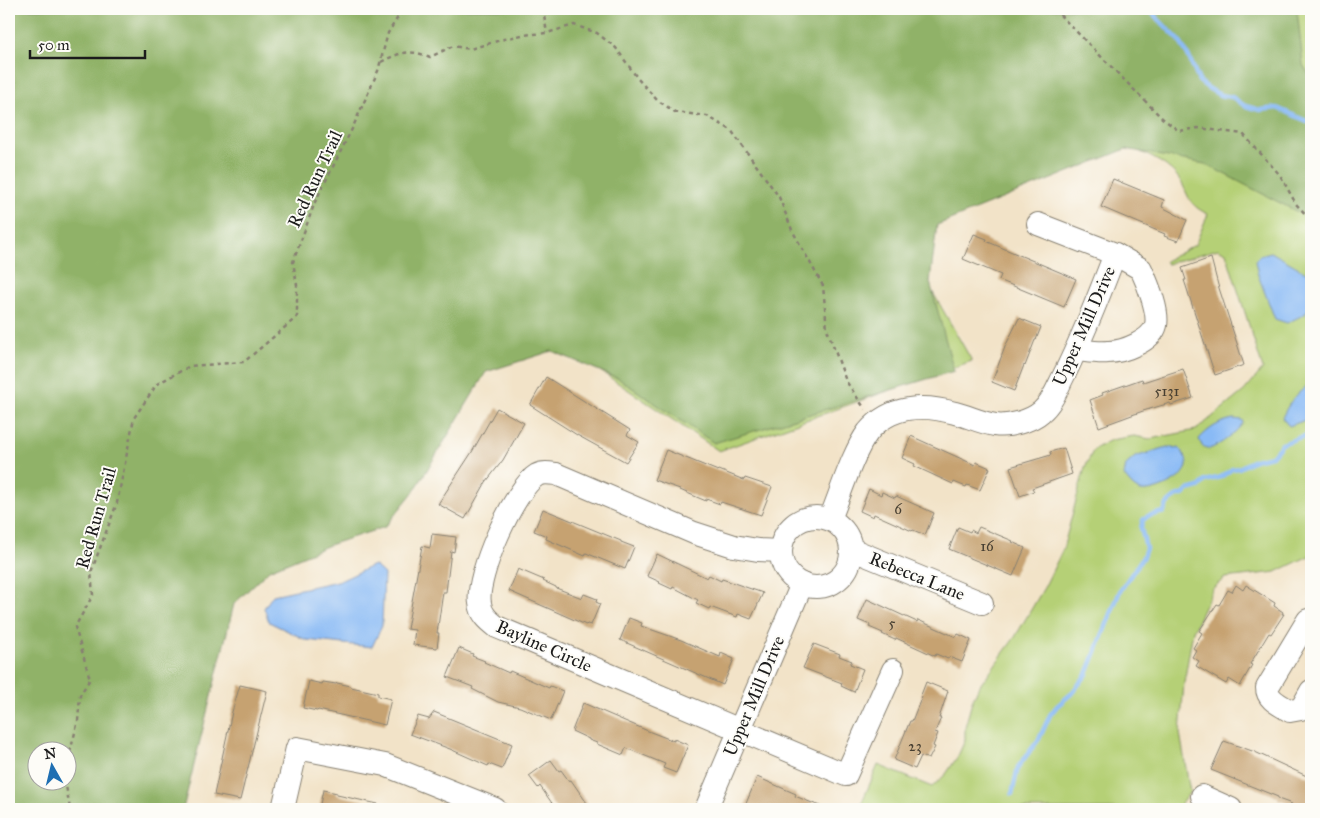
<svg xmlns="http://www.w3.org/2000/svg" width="1320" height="818" font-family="'IM FELL Great Primer',serif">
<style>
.green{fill:#b5d076;stroke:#687649;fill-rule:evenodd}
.forest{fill:#90b267;stroke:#566742;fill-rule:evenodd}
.water{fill:#89baf5;stroke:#526b88}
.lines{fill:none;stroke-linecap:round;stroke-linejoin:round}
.stream{stroke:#89baf5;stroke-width:4.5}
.building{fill:#c6a271}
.minor-casing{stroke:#878072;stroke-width:24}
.path{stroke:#878072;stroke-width:2.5;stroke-dasharray:4 4;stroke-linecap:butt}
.minor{stroke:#fff;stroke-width:22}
.labels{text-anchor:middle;stroke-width:4;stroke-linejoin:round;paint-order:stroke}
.number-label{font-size:15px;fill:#463e31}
.street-label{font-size:18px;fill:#1c1c1c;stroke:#fdfcf7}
</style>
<rect width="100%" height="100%" fill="#fdfcf7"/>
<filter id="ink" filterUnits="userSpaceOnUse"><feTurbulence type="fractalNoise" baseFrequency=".02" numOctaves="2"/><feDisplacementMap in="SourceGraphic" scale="10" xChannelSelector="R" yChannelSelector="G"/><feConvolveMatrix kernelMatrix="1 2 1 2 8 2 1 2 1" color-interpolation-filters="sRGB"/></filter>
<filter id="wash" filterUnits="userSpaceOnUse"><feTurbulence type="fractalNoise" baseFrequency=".0096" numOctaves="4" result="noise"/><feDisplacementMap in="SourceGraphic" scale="20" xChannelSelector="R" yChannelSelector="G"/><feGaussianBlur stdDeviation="1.12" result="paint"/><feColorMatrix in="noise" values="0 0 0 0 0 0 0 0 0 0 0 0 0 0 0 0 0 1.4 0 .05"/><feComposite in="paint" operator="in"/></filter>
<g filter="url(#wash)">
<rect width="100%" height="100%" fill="#f2e3c8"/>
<path class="green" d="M 9,9 L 1311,9 L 1311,555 L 1276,572 L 1225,578 L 1213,588 L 1193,631 L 1184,683 L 1180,733 L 1190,792 L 1177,809 L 859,809 L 878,765 L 932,787 L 946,774 L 958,756 L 965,740 L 965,727 L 972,702 L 978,688 L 1015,637 L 1045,586 L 1063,549 L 1085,467 L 1094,449 L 1111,440 L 1134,436 L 1150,439 L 1196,430 L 1244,391 L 1263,369 L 1226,253 L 1218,249 L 1167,264 L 1165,261 L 1195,245 L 1208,214 C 1185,204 1190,193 1177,176 C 1164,161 1145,154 1127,146 L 899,233 L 972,361 L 719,451 L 401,237 L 252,488 L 181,809 L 9,809 ZM 38,750 L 68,750 L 68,780 L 38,780 Z"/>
<path class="forest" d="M 9,9 L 1297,9 L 1303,65 L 1311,78 L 1311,219 L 1205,164 L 1126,149 L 937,225 L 930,282 L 954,371 L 714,443 L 619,379 L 552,351 L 486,372 L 415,490 L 385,527 L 332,544 L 269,570 L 234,604 L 183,809 L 9,809 ZM 38,750 L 68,750 L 68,780 L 38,780 Z"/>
<g class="water">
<path d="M 1271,252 L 1311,275 L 1311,304 L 1305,314 L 1287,323 L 1275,319 L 1258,275 L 1255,261 L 1260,255 Z"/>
<path d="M 1311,383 L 1311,418 L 1289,426 L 1282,418 C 1289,402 1297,393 1311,383 Z"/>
<path d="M 1233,419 L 1242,420 L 1243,423 C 1237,432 1219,446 1209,449 L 1202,446 L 1199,439 C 1209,428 1219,422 1233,419 Z"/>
<path d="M 1167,447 L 1179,448 C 1182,452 1188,459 1187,465 C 1187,479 1149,496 1138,490 C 1132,487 1128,481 1124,476 L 1126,465 L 1135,457 Z"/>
<path d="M 374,565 L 384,574 L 382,626 L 372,647 L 306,640 L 269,622 L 264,608 L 273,595 L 342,580 Z"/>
</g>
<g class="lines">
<g class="stream">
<path d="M 1151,9 L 1153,14 L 1178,39 L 1188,55 L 1199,81 L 1208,88 L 1220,95 L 1232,97 L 1245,106 L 1260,110 L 1277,108 L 1311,123"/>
<path d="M 1012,794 L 1018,767 L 1039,739 L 1050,715 L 1057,706 L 1071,694 L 1087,674 L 1120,591 L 1143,557 L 1146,548 L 1141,528 L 1143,520 L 1148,516 L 1164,512 L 1167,504 L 1178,495 L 1183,495 L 1188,490 L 1199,487 L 1205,481 L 1221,477 L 1232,469 L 1239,468 L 1254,460 L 1272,456 L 1282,444 L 1298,438 L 1311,435"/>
</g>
</g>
<g id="blocks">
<g class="building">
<path d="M 1113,179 L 1164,200 L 1162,207 L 1187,220 L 1178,241 L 1164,236 L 1165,234 L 1101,207 Z"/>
<path d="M 974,234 L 987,239 L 986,241 L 1076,279 L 1064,307 L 999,280 L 1001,275 L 963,259 Z"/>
<path d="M 1211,258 L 1218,285 L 1244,365 L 1215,375 L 1184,280 L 1186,280 L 1182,268 Z"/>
<path d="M 1019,318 L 1041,327 L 1036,340 L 1035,340 L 1025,366 L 1024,365 L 1014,391 L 992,382 L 1005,347 Z"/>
<path d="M 1183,369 L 1193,398 L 1171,405 L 1170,403 L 1143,411 L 1099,427 L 1090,400 L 1103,395 L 1102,393 L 1142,379 L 1143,382 Z"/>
<path d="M 546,377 L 630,430 L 627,435 L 639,442 L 626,462 L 577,435 L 530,405 Z"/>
<path d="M 497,408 L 524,423 L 503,460 L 486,482 L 465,519 L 438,504 L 472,452 Z"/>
<path d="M 911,436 L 975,465 L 976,462 L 990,468 L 980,490 L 967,485 L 966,487 L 954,482 L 953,484 L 914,466 L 915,464 L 902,458 Z"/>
<path d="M 1064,448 L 1072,474 L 1032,488 L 1034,491 L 1020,496 L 1010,467 L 1051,455 L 1050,452 Z"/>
<path d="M 666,450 L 718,471 L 719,470 L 744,480 L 745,478 L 772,487 L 761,515 L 721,502 L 720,504 L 706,499 L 706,501 L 680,490 L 680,489 L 654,480 Z"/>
<path d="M 869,489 L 881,495 L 882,492 L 895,498 L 896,496 L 934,513 L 925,535 L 913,530 L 912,531 L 874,514 L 873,517 L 860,511 Z"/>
<path d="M 543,509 L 621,541 L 621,542 L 634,547 L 625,569 L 586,553 L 585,556 L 546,539 L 547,536 L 534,531 Z"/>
<path d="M 958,527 L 970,532 L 971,530 L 976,533 L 979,527 L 1013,541 L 1012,542 L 1025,548 L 1013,576 L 949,549 Z"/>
<path d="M 432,534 L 456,537 L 454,552 L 451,551 L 446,592 L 443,592 L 437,633 L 439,633 L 437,648 L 413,645 L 415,630 L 407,629 L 422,546 L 430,548 Z"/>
<path d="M 657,554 L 707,578 L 709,575 L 721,581 L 722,579 L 763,593 L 751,619 L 738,614 L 737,617 L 710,607 L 709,609 L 696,603 L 698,600 L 673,587 L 672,589 L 659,583 L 660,582 L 647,576 Z"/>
<path d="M 518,569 L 544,580 L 543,581 L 556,587 L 556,588 L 582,598 L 584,594 L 597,599 L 596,602 L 600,604 L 591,625 L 587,624 L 586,625 L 509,591 Z"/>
<path d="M 1236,585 L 1243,590 L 1246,585 L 1275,603 L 1274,606 L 1283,612 L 1282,614 L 1284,614 L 1271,634 L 1269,633 L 1250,664 L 1252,665 L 1240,686 L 1229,679 L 1226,684 L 1196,666 L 1199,661 L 1192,657 L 1196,650 L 1193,648 L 1202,633 L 1199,631 L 1217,604 L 1219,605 L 1228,590 L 1232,592 Z"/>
<path d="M 867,599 L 917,622 L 918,620 L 956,637 L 958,634 L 971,640 L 962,662 L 949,657 L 948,659 L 936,654 L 935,656 L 896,638 L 895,640 L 882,634 L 883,633 L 869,627 L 870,625 L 858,620 Z"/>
<path d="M 629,618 L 642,623 L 641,626 L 681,640 L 720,657 L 721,653 L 734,659 L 723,685 L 620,640 Z"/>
<path d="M 814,644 L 840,654 L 839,656 L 852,661 L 850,664 L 863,669 L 854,692 L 841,686 L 842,683 L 803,668 Z"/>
<path d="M 459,648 L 473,654 L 472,656 L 485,661 L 484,662 L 509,673 L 510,671 L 549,688 L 550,686 L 563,691 L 551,720 L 520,707 L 498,702 L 472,689 L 473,687 L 447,677 Z"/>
<path d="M 309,681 L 322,684 L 323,682 L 336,684 L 337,683 L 351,686 L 351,687 L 378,693 L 378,696 L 391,699 L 385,725 L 318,710 L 317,711 L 303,708 Z"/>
<path d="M 926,682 L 948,691 L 939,718 L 941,718 L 935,732 L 938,733 L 933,746 L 935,747 L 929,759 L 921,756 L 915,769 L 894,760 L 910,721 L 912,721 L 922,696 L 921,695 Z"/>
<path d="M 240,685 L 267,691 L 240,800 L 214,795 L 232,712 Z"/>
<path d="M 583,703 L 648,731 L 674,741 L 674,739 L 688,745 L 676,773 L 663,768 L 665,764 L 626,748 L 623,755 L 597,744 L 597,743 L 589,740 L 589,739 L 572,731 Z"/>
<path d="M 434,712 L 512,744 L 502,769 L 489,764 L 488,766 L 450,749 L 410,734 L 418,716 L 429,719 Z"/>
<path d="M 1224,741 L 1255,752 L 1311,778 L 1311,809 L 1298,809 L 1291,806 L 1292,804 L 1278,799 L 1278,797 L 1211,770 Z"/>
<path d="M 551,760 L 559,771 L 561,770 L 569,781 L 571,780 L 591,809 L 556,809 L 540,786 L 538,788 L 529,776 Z"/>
<path d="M 757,777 L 796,794 L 795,796 L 827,809 L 753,809 L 745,806 Z"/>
<path d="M 323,790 L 337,793 L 337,795 L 378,804 L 377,809 L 319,809 Z"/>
</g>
</g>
</g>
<g filter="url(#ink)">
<use href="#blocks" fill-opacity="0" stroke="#878072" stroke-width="1"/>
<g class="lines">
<g class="minor-casing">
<g id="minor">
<path d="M 1038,224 L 1115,254 L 1141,269 C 1147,282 1159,311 1156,325 C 1152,341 1123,352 1108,352 C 1098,353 1087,351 1077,350"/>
<circle cx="816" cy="552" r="35"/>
<path d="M 830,519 C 840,495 853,452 868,432 C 890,405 924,404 955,413 C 968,416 981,423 995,425 C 1008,427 1031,421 1041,412 C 1052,403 1057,389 1063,377 C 1083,337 1099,296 1115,254"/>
<path d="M 851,549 L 982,603"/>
<path d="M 781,551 L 758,550 L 734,546 L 694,533 L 556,474 C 549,473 543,472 537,475 C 514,489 475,577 480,603 C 481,614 488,620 497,627 L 846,775 L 893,670"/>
<path d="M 1311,622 L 1308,620 L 1267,688 C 1267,700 1281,705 1290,711 L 1301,709 L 1311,691"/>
<path d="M 1202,796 L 1231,809"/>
<path d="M 283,809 L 297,748 L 385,765 L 495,809"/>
<path d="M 706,809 L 802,584"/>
</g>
</g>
<g class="path">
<path d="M 543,9 L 547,33"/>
<path d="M 1054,9 L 1162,118 L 1179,131 L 1198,128 L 1243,134 L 1280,175 L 1296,204 L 1311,220"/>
<path d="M 381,62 C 401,52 409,49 430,57 L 453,46 L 470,49 L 504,39 L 522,35 L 547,33 L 574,25 L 597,33 L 616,48 L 638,79 L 657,100 L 675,112 L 707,116 L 731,130 L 779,197 L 792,230 L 823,286 L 827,329 L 846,381 L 865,409"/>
<path d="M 68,760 L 78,721 L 80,695 L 90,679 L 75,627 L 93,595 L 91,572 L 117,503 L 134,418 L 157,384 L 190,366 L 244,362 L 297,317 L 297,285 L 293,262 L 315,202 L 352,129 L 378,71 L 388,33 L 403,9"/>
<path d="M 65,780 L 70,809"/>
</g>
<use href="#minor" class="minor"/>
</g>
</g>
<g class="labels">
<g class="number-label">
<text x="1167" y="396">5131</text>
<text x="898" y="514">6</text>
<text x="987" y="551">16</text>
<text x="892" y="628">5</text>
<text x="915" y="751">23</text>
</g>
<g class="street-label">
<text transform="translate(315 179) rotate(-65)" y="6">Red Run Trail</text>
<text transform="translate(1084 326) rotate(-66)" y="6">Upper Mill Drive</text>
<text transform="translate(96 518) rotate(-74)" y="6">Red Run Trail</text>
<text transform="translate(917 576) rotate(22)" y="6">Rebecca Lane</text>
<text transform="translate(544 646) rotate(24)" y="6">Bayline Circle</text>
<text transform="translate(754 696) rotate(-67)" y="6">Upper Mill Drive</text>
</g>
</g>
<rect width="1320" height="818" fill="none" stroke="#fdfcf7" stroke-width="30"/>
<g transform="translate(52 766) rotate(352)"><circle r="24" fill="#fdfcf7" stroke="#a3a29f"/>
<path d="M0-4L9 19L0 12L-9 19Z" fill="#1f6fb2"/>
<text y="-8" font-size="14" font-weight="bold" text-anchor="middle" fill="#1c1c1c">N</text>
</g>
<path d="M30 50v8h115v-8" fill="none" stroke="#1c1c1c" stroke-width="2.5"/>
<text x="38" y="50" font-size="15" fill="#1c1c1c" stroke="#fdfcf7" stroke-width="4" paint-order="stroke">50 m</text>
</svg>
